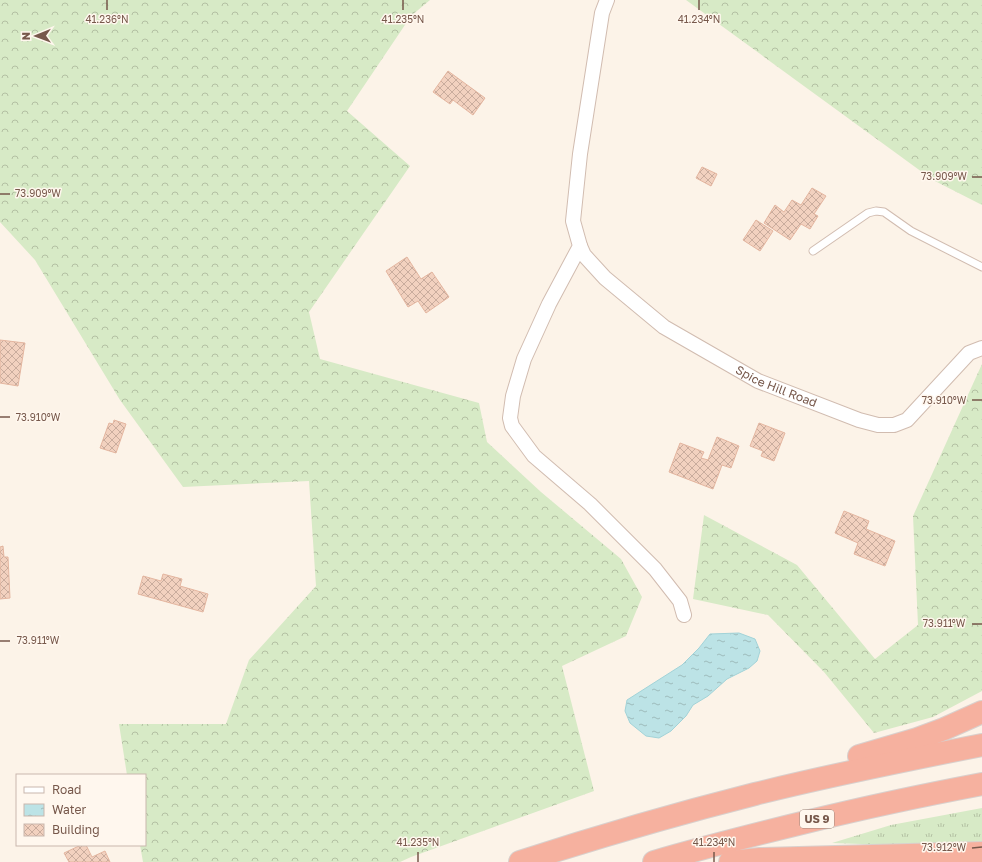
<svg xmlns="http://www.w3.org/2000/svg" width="982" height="862" font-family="'Golos Text',sans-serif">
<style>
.grass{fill:url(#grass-tufts)}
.forest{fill:url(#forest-crowns)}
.water{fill:url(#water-ripples);stroke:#a2d3d8}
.building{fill:url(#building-cross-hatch);stroke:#e4b6a0}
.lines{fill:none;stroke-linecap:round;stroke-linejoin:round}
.lane-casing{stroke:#d1bcb0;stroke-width:9}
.street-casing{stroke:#d1bcb0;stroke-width:16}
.highway-casing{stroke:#d9d0cd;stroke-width:24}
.lane{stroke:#fff;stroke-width:7}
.street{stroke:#fff;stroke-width:14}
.highway{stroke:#f6b19f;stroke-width:22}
.ticks{fill:none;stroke:#77584b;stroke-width:1.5}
.labels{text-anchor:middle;stroke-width:3;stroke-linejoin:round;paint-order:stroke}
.shield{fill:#fff7ee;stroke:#a0887c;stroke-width:1}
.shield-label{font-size:11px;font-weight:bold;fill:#77584b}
.street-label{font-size:12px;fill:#77584b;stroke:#fff7ee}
.ticks-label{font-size:10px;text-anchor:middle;fill:#77584b;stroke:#fff7ee;stroke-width:3;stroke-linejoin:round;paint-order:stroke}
</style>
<defs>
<pattern id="grass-tufts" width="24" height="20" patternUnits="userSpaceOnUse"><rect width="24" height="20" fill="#d7eac6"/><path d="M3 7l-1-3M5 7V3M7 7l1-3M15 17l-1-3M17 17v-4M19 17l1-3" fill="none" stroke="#b3c0a3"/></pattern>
<pattern id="forest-crowns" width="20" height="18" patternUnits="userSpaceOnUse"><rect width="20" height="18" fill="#d7eac6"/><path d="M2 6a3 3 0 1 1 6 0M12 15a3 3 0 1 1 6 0" fill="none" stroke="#b3c0a3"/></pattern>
<pattern id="water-ripples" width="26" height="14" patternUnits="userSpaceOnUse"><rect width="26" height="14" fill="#bce3e6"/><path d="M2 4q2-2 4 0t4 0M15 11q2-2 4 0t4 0" fill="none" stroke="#9ebbbc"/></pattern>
<pattern id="building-cross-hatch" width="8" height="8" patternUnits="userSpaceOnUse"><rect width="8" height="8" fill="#f2d1bf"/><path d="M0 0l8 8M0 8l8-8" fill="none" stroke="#c9ac9d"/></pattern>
</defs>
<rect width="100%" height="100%" fill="#fcf3e8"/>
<path class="grass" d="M 982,808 L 982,842 L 890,845 L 832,843 L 891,825 Z"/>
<g class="forest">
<path d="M 0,0 L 430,0 L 411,16 L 347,111 L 410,166 L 309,312 L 320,359 L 479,403 L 487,442 L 541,492 L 621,559 L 642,597 L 626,636 L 562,666 L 594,791 L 411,857 L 400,862 L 143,862 L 140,845 L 145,845 L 145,775 L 127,775 L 119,724 L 226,724 L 249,660 L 316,586 L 309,481 L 183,487 L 120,400 L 35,260 L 0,222 Z"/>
<path d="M 686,0 L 982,0 L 982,205 L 933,180 Z"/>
<path d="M 982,364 L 982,691 L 933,717 L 874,733 L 824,672 L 768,615 L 693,599 L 704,515 L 797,565 L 875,659 L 918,625 L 913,516 Z"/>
</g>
<path class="water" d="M 739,633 L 755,639 L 760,651 L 757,661 L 749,668 L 727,679 L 708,696 L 693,705 L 686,716 L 671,731 L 659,738 L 646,736 L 630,723 L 625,711 L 627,700 L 682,665 L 699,648 L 710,634 Z"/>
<g class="building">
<path d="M 448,71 L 485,98 L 473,115 L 453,100 L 450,104 L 433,92 Z"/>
<path d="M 702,167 L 717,174 L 711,186 L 696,178 Z"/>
<path d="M 812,188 L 826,196 L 814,214 L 818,216 L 810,229 L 801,224 L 790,240 L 764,223 L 775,205 L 784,212 L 792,200 L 801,205 Z"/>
<path d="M 756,220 L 773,231 L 760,251 L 743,240 Z"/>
<path d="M 407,257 L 421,279 L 432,272 L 449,297 L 426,313 L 418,301 L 408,307 L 386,271 Z"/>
<path d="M 0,340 L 25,343 L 18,386 L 0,383 Z"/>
<path d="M 114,420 L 126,424 L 116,453 L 100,448 L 109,423 L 113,424 Z"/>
<path d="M 759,423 L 785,433 L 774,461 L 761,456 L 763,451 L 750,446 Z"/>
<path d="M 717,437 L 739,446 L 731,468 L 722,465 L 713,489 L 669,472 L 680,443 L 704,452 L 701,458 L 708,460 Z"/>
<path d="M 844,511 L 869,521 L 866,529 L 895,541 L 885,566 L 854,554 L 858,543 L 835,533 Z"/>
<path d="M 3,546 L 4,557 L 8,557 L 10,598 L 0,599 L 0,547 Z"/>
<path d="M 163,574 L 182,579 L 180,586 L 208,594 L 203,612 L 138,594 L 143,576 L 161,581 Z"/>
<path d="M 81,845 L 86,845 L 92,857 L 105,851 L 110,862 L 69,862 L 64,853 Z"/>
</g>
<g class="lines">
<g class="lane-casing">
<path id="lane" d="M 813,251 L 868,213 L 876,211 L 884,212 L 911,231 L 982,267"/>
</g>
<g class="street-casing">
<g id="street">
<path d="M 607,0 L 602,13 L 580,154 L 573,221 L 580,246 L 549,304 L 524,359 L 513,396 L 510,418 L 512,426 L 534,456 L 590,504 L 655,569 L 680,601 L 684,615"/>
<path id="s1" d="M 580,246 L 584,255 L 605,278 L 664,327 L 758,381 L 859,420 L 878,425 L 894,425 L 907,420 L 969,353 L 982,348"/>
</g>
</g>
<g class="highway-casing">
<g id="highway">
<path d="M 859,756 L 917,739 L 944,729 L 982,712"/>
<path d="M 520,862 C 597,837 676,814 755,794 C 830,775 906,760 982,745"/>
<path d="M 654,862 C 705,847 757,834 810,821 C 867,807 924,795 982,784"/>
<path d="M 730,862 L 760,859 L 982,853"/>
</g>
</g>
<use href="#lane" class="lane"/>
<use href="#street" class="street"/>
<use href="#highway" class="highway"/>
</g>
<path class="ticks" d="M 107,0 L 107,10M 403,0 L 403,10M 699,0 L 699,10M 972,177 L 982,177M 0,194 L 10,194M 972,400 L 982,400M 0,417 L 10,417M 972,624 L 982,624M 0,641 L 10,641M 972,848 L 982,847M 418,852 L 418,862M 714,852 L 714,862"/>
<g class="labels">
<rect class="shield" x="800" y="810" width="34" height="18" rx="3"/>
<g class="shield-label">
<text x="817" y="823">US 9</text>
</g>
<g class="street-label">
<text dy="4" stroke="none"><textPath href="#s1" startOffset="245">Spice Hill Road</textPath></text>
</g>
</g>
<g class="ticks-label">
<text x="107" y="23">41.236°N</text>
<text x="403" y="23">41.235°N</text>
<text x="699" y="23">41.234°N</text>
<text x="944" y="180">73.909°W</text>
<text x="38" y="197">73.909°W</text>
<text x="944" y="404">73.910°W</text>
<text x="38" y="421">73.910°W</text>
<text x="944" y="627">73.911°W</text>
<text x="38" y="644">73.911°W</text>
<text x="418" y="846">41.235°N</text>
<text x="714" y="846">41.234°N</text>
<text x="944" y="851">73.912°W</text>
</g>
<rect x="16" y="774" width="130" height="72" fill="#fff7ee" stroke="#c9b7ad"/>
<rect x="24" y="787" width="20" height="6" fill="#ffffff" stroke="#c9b7ad"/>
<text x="52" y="794" font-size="12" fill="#77584b">Road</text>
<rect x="24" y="804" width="20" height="12" fill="url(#water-ripples)" stroke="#c9b7ad"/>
<text x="52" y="814" font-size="12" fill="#77584b">Water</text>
<rect x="24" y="824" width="20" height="12" fill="url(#building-cross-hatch)" stroke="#c9b7ad"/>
<text x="52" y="834" font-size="12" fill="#77584b">Building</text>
<g transform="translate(36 36) rotate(269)" stroke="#fff7ee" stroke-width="3" paint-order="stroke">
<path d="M0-3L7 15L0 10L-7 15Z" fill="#77584b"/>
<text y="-6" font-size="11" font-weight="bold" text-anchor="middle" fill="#77584b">N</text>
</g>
</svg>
